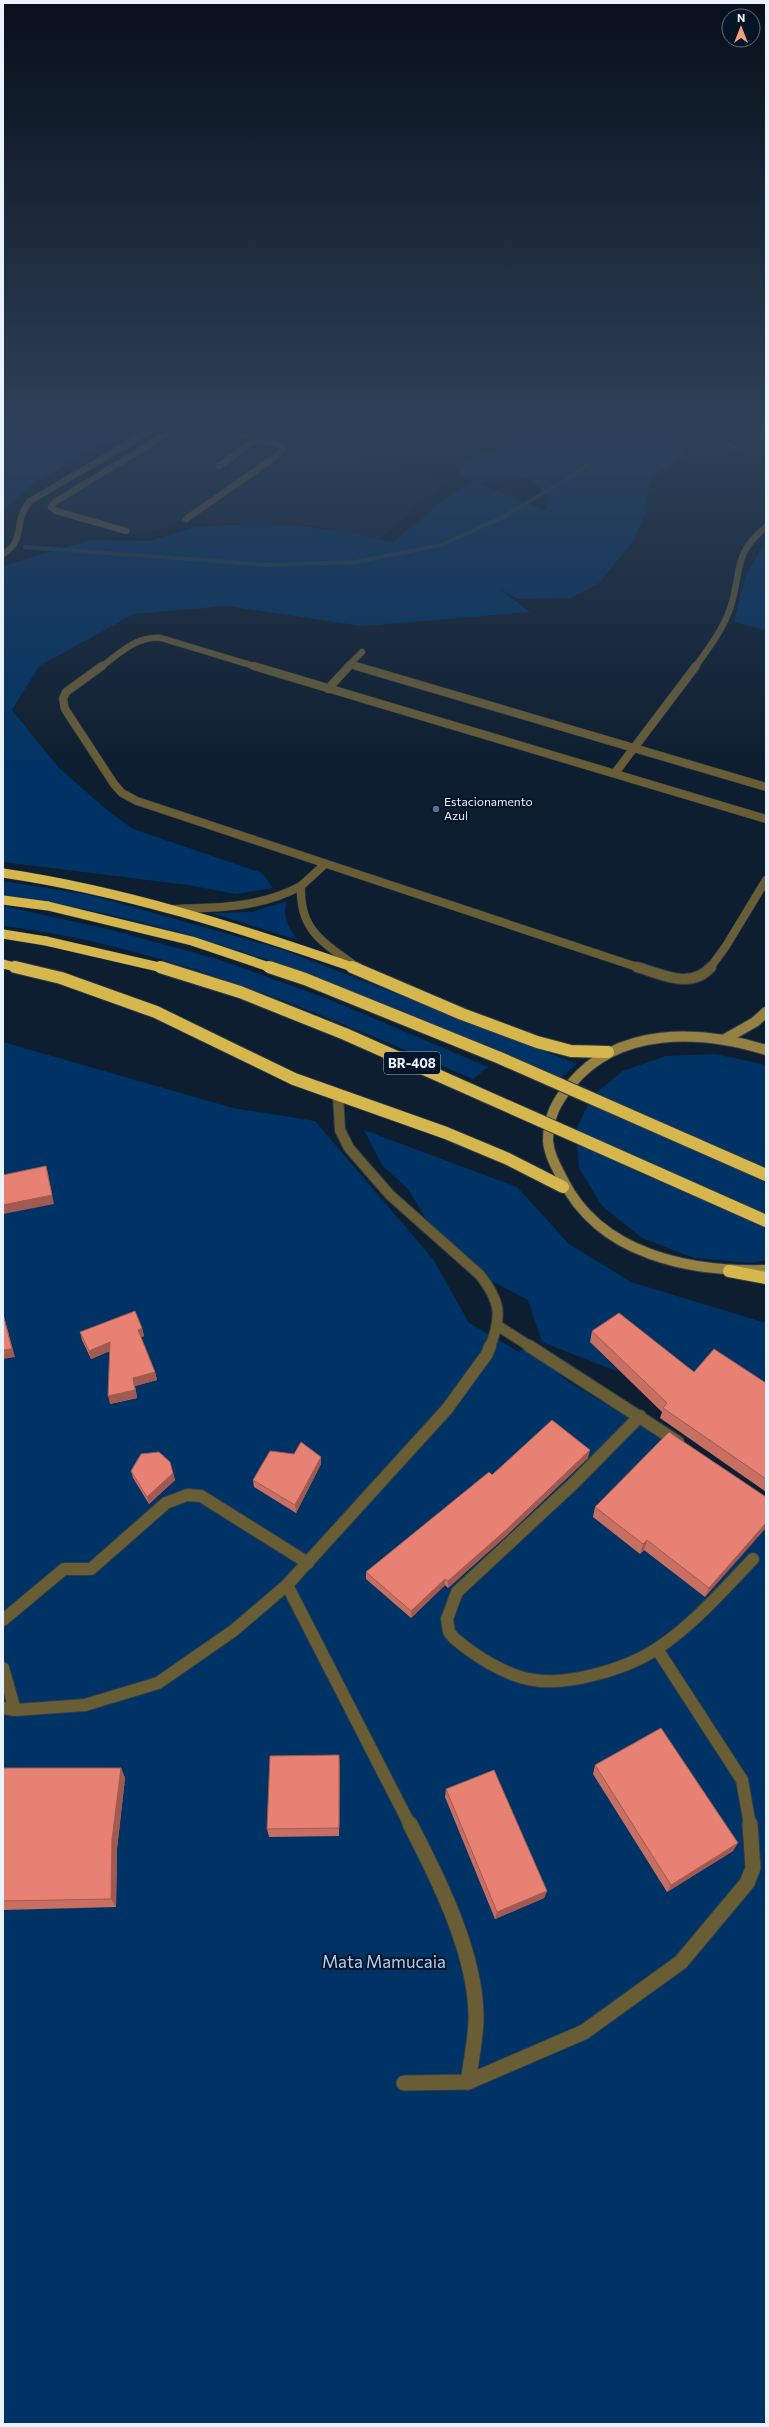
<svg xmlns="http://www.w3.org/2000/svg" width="769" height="2427" font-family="Commissioner,sans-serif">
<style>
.built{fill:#11263e}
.green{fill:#003365;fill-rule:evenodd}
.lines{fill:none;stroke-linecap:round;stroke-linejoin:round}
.stream{stroke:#1d4152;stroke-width:4}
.lane-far4-casing{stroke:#2c3c4d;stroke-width:7}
.lane-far3-casing{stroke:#2c3c4d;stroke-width:9}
.lane-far2-casing{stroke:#2c3c4d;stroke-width:12}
.lane-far1-casing{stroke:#2c3c4d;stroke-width:14}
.lane-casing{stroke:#2c3c4d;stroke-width:17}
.street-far2-casing{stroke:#2c3c4d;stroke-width:9}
.street-far1-casing{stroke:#2c3c4d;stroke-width:12}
.street-casing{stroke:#2c3c4d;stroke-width:14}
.secondary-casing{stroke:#2c3c4d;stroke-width:12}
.highway-far1-casing{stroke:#2c3c4d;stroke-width:10}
.highway-casing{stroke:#2c3c4d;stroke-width:14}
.lane-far4{stroke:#695d36;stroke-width:6}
.lane-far3{stroke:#695d36;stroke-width:8}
.lane-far2{stroke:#695d36;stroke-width:10}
.lane-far1{stroke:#695d36;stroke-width:12}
.lane{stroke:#695d36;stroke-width:15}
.street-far2{stroke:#695d36;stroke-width:8}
.street-far1{stroke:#695d36;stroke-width:10}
.street{stroke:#695d36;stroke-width:12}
.secondary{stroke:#958141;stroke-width:10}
.highway-far1{stroke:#d6b74d;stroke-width:9}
.highway{stroke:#d6b74d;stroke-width:12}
.highway-bridge-far1-casing{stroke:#2c3c4d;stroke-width:10;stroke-linecap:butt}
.highway-bridge-casing{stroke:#2c3c4d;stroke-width:14;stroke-linecap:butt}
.highway-bridge-far1{stroke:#d6b74d;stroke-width:9}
.highway-bridge{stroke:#d6b74d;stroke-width:12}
.wall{fill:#c76f63}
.shaded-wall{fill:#a25a50}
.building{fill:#e78173;stroke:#a25a50}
.service-dot{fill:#5c6f8a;stroke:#051426;stroke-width:1.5}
.labels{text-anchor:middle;stroke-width:4;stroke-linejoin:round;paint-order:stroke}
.far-poi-label{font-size:12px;fill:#e9f2fd;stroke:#051426;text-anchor:start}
.shield{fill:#051426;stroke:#a5afbc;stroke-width:1}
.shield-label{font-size:13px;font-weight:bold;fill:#e9f2fd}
.near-park-label{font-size:17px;fill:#aecef4;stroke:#051426}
</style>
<rect width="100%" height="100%" fill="#0d1e30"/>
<path class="built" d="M 171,427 L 236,427 L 447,481 L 380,539 L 310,525 L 176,522 L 155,531 L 129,534 L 37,507 Z"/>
<g class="green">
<path d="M 3,427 L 131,427 L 31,485 L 3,511 Z"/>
<path d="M 551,427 L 653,427 L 686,455 L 650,478 L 646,512 L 633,541 L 599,583 L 571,598 L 518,599 L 499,588 L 530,612 L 362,626 L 226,606 L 134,614 L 39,666 L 12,710 L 59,768 L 108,811 L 133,829 L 262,873 L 273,888 L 236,894 L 188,885 L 3,862 L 3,566 L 90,540 L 149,541 L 195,527 L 248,524 L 290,525 L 342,531 L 393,542 L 447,497 L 473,482 L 457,473 L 464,467 L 462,460 L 529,439 ZM 529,478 L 549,497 L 546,511 L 475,482 Z"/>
<path d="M 766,541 L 766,630 L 734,622 L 746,575 Z"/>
<path d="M 3,881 L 90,895 L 281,949 L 577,1064 L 560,1078 C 382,1002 198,920 3,896 Z"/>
<path d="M 287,901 C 282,916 288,928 298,940 L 211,913 L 252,912 Z"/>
<path d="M 3,906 L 111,930 L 217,959 L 328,999 L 488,1067 L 473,1079 C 324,1015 164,945 3,926 Z"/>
<path d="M 3,1042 L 233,1108 L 315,1121 L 433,1259 L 469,1323 L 519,1352 L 524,1347 L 569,1382 L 766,1500 L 766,2424 L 3,2424 Z"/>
<path d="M 715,1054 L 766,1065 L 766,1260 L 751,1263 L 694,1258 L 642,1238 L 602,1206 L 579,1168 L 576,1130 L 592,1096 L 623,1071 L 666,1056 Z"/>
<path d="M 364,1130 L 517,1187 L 569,1244 L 631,1282 L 766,1323 L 766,1391 L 691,1383 L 591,1342 L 619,1372 L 542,1342 L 528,1300 L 480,1275 L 437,1237 L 408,1189 L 382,1165 Z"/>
</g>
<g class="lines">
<g class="stream">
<path d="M 709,427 L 722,440 L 736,449"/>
<path d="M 25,547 L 269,565 L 355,562 L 441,545 L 503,517 L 575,474 L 616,441 L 627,427"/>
</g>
<g class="lane-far4-casing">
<g id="lane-far4">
<path d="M 219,466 L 257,439"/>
<path d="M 186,519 L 278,455 L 283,448 L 280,445 L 211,427"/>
<path d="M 126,531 L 56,511 L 51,507 L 55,502 L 178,427"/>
<path d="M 3,554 C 27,539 12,523 30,501 L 157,427"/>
<path d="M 350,664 L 362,652"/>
<path d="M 101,667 C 120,653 136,636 161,638 L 257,667"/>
<path d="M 348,667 L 350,664 L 359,667"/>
<path d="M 695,667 C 709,648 724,628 731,606 C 742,569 733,554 766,527"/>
</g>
</g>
<g class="lane-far3-casing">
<g id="lane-far3">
<path d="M 102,666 L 66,692 L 63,699 L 65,709 L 114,784 L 122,793 L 137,801 L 640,968"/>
<path d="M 254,666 L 766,819"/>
<path d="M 356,666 L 766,787"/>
<path d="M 328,689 L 349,666"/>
<path d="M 615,773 L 696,666"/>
<path d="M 301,886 L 325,864"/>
<path d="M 710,968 L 726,946 L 766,880"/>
</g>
</g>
<g class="lane-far2-casing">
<g id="lane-far2">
<path d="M 637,967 C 661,974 691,990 711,967"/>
<path d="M 498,1326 L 531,1347"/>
</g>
</g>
<g class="lane-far1-casing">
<g id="lane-far1">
<path d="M 529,1346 L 678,1442"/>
<path d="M 640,1416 L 573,1484 L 457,1592 L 447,1619 L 449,1632 L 454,1638 C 475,1656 506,1676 534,1680 C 569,1686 629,1668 658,1648 C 694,1624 723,1590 753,1559"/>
<path d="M 287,1585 L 410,1825"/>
<path d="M 3,1620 L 64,1569 L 91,1569 L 166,1503 L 187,1495 L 201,1496 L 308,1563"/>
<path d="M 657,1649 L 742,1780 L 750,1825"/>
<path d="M 3,1668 L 15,1710"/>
</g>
</g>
<g class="lane-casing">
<g id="lane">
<path d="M 468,2082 L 584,2032 L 681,1962 L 747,1883 L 753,1868 L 750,1824"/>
<path d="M 404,2083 L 468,2082 C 471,2062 475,2042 476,2022 C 478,1958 439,1880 410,1824"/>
</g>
</g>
<g class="street-far2-casing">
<g id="street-far2">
<path d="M 301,886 C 299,932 325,943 358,968"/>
<path d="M 171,909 C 217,908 260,908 301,886"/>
</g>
</g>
<g class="street-far1-casing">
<g id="street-far1">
<path d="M 356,967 L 358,968"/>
<path d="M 338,1095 L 340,1130 L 349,1148 L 390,1195 L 480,1275 C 501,1302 502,1316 490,1347"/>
</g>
</g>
<g class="street-casing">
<path id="street" d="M 3,1708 L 15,1710 L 85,1705 L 158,1683 L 233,1631 L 287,1585 L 447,1409 L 487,1354 L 490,1346"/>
</g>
<g class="secondary-casing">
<g id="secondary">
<path d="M 725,1039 L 755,1022 L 766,1012"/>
<path d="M 766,1050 C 700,1030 619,1026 571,1084 C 556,1102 548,1117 548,1141 C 549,1155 557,1168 563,1180 C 600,1255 690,1272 766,1270"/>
</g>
</g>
<g class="highway-far1-casing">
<g id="highway-far1">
<path d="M 3,873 C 124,891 240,928 355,968"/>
<path d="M 3,900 L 48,906"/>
<path d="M 3,934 L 46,941"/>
<path d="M 3,964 L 19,968"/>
</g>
</g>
<g class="highway-casing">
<g id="highway">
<path d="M 15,967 L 61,978 L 156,1012 L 294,1079 L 446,1133 L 508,1159 L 563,1187"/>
<path d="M 352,967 L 462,1014 L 537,1042 L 571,1051 L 608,1052"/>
<path d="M 729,1271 L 766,1278"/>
</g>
</g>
<use href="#lane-far4" class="lane-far4"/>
<use href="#lane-far3" class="lane-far3"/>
<use href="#lane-far2" class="lane-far2"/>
<use href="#lane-far1" class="lane-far1"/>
<use href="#lane" class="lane"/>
<use href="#street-far2" class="street-far2"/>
<use href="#street-far1" class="street-far1"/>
<use href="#street" class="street"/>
<use href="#secondary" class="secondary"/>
<use href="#highway-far1" class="highway-far1"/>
<use href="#highway" class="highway"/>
<g class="highway-bridge-far1-casing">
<g id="highway-bridge-far1">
<path d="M 48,906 L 192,941 L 272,968"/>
<path d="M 46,941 L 163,968"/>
</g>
</g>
<g class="highway-bridge-casing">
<g id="highway-bridge">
<path d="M 160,967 L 240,992 L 345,1034 L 766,1221"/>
<path d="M 269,967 L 305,979 L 500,1058 L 766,1175"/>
</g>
</g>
<use href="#highway-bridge-far1" class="highway-bridge-far1"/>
<use href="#highway-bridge" class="highway-bridge"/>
</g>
<g class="wall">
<path d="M 142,1328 L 144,1336 L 141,1337 L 155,1372 L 157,1380 L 135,1386 L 137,1398 L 110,1404 L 110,1351 L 91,1359 L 82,1340 L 80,1332 Z"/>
<path d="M 592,1331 L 694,1372 L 766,1383 L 766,1492 L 660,1418 L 662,1412 L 590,1342 Z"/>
<path d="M 294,1454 L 321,1457 L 321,1464 L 296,1513 L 254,1487 L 253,1480 Z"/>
<path d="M 588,1458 L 506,1536 L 448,1588 L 445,1585 L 411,1618 L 366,1579 L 366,1572 L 492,1475 Z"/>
<path d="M 131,1471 L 173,1473 L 175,1480 L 149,1504 L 133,1478 Z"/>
<path d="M 766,1497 L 705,1597 L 644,1550 L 640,1554 L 593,1517 L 595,1507 Z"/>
<path d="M 340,1763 L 339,1836 L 269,1837 L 267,1829 Z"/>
<path d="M 595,1765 L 733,1851 L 667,1892 L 593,1774 Z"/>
<path d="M 3,1768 L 121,1768 L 125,1778 L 117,1849 L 116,1907 L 3,1910 Z"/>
<path d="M 446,1789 L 547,1891 L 544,1898 L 495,1919 L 445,1797 Z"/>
</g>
<g class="shaded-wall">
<path d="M 46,1166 L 54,1204 L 3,1214 L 3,1205 Z"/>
<path d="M 3,1313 L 15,1357 L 3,1359 Z"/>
<path d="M 142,1328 L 144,1336 L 140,1338 L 138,1330 Z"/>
<path d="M 110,1342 L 112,1350 L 91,1359 L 89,1351 Z"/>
<path d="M 155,1372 L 157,1380 L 135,1386 L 137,1398 L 110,1404 L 108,1396 L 133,1378 Z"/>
<path d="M 590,1450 L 588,1458 L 506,1536 L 448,1588 L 448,1581 Z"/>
<path d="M 321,1457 L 321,1464 L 296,1513 L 295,1505 Z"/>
<path d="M 173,1473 L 175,1480 L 149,1504 L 147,1497 Z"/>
<path d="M 766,1523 L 766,1528 L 705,1597 L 709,1588 Z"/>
<path d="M 647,1540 L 644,1550 L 640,1554 L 643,1544 Z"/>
<path d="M 445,1579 L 445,1585 L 411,1618 L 411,1611 Z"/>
<path d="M 339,1755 L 340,1763 L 339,1836 Z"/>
<path d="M 121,1768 L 125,1778 L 117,1849 L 116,1907 L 111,1899 L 112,1839 Z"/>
<path d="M 738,1843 L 733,1851 L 667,1892 L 671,1885 Z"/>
<path d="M 547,1891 L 544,1898 L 495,1919 L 497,1912 Z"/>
</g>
<g class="building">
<path d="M 46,1166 L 52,1195 L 3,1205 L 3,1175 Z"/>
<path d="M 135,1311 L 142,1328 L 138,1330 L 155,1372 L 133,1378 L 135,1390 L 108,1396 L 110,1342 L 89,1351 L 80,1332 Z"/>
<path d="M 619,1313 L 694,1372 L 714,1349 L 766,1383 L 766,1479 L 663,1408 L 667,1403 L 592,1331 Z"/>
<path d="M 3,1314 L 12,1349 L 3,1350 Z"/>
<path d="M 552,1420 L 590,1450 L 507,1529 L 448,1581 L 445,1579 L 411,1611 L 366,1572 L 489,1472 L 492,1475 Z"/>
<path d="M 669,1432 L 766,1497 L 766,1523 L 709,1588 L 647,1540 L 643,1544 L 595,1507 Z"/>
<path d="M 301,1442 L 321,1457 L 295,1505 L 253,1480 L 270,1451 L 294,1454 Z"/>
<path d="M 159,1452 L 170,1462 L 173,1473 L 147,1497 L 131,1471 L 141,1454 Z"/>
<path d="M 661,1728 L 738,1843 L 671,1885 L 595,1765 Z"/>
<path d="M 339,1755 L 339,1828 L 267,1829 L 270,1756 Z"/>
<path d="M 3,1768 L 121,1768 L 112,1839 L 111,1899 L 3,1901 Z"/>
<path d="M 494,1770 L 547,1891 L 497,1912 L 446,1789 Z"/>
</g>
<linearGradient id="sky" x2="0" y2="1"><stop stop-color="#07101a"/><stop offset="0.56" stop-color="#2f4159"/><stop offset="1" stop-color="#2f4159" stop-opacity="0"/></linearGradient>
<rect width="769" height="767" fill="url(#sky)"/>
<circle class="service-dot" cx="436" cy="809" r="4"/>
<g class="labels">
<g class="far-poi-label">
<text x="444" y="806">Estacionamento<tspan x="444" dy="14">Azul</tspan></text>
</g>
<rect class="shield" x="384" y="1052" width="56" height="22" rx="3"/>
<g class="shield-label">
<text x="412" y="1068">BR-408</text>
</g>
<g class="near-park-label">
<text x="384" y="1968">Mata Mamucaia</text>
</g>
</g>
<rect width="769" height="2427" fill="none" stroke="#e9f2fd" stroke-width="8"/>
<g transform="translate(741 28)"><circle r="19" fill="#051426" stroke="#606d7c"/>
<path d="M0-3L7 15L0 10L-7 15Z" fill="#f1a17d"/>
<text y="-6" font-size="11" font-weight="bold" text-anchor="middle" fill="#e9f2fd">N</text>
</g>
</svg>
